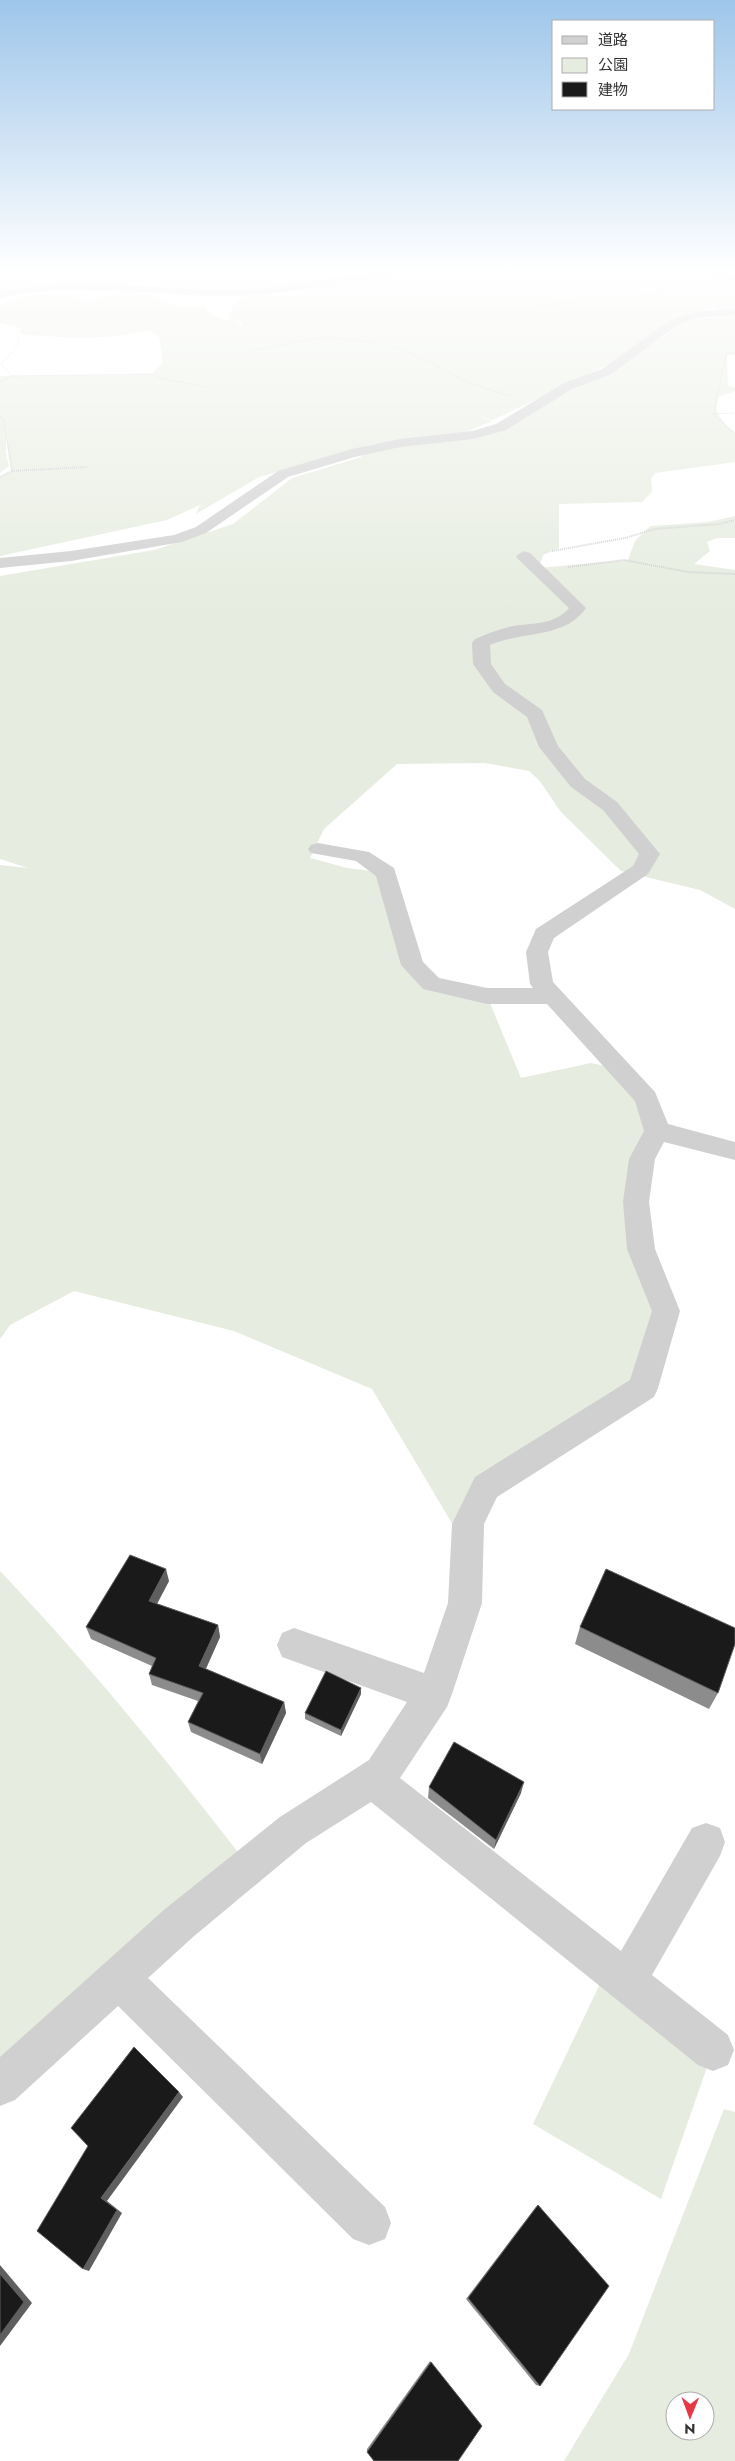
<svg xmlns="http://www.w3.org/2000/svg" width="735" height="2461" font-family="Jost,'Noto Sans JP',sans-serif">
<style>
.green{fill:#e6ecdf;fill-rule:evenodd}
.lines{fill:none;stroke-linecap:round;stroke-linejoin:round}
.path-far1{stroke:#cdcdcd;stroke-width:1;stroke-dasharray:1 1;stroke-linecap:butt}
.path{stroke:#cdcdcd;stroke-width:2;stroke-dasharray:1 1;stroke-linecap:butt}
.minor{fill:#d0d0d0;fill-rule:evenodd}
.wall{fill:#8c8c8c}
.shaded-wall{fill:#5f5f5f}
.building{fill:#1a1a1a;stroke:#5f5f5f}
</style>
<rect width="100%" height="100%" fill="#fff"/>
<g class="green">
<path d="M 8,271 L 48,271 L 46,286 L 0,295 L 0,281 Z"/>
<path d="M 57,271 L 141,271 L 139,282 L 126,285 L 57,285 Z"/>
<path d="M 160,271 L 383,271 C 309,287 234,292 159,287 Z"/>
<path d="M 410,271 L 735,271 L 735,295 L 724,289 L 735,297 L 735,310 L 721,311 L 714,307 L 692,319 L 735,315 L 735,355 L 727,355 L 728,386 L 735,388 L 735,391 L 719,397 C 711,412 724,423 735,433 L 735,462 L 655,473 L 651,479 L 652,492 L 642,502 L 559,504 L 559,548 L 543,555 L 539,568 L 628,560 L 635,541 L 650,526 L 708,522 L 735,516 L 735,538 L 717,538 L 707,542 L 710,551 L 694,564 L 735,570 L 735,909 L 700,890 L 621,871 L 561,812 L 539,780 L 529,771 L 485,763 L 397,764 L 324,829 L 310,858 L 347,868 L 386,873 L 405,941 L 431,984 L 487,996 L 521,1078 L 591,1063 L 619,1069 L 646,1098 L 657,1131 L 642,1159 L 636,1202 L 641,1249 L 666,1311 L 643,1388 L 486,1487 L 456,1530 L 372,1389 L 234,1331 L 74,1291 L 10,1325 L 0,1339 L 0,865 L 28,868 L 0,859 L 0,576 L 154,550 L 233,524 L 292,478 L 358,458 L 383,447 L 455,438 L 494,428 L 539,408 L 609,369 L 674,330 L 593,372 L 493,420 L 475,415 L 492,421 L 459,435 L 373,444 L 259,477 L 196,514 L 200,505 L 167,520 L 0,556 L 0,477 L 12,471 L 6,437 L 6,453 L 9,466 L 0,473 L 0,376 L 151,374 L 163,363 L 159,337 L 149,330 C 100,341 68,338 20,334 L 21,328 L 0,323 L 0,305 L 15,298 L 37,294 L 70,295 L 87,300 L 128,291 L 149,294 L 177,306 L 206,307 L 207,312 L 221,319 L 237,321 L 241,326 L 242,322 L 230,319 L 228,315 L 235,303 L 249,294 L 263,294 L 290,297 L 308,287 L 381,278 Z"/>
<path d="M 0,1571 C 86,1661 165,1758 241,1856 L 0,2084 Z"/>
<path d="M 600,1984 L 713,2050 L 661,2199 L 533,2124 Z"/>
<path d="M 724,2109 L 735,2112 L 735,2461 L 564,2461 L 629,2354 ZM 675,2401 L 705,2401 L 705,2431 L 675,2431 Z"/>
</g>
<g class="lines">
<g class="path-far1">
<path d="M 677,271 L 661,285 L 662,294 L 678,299"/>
<path d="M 493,311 L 534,309 L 557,303 L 662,294"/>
<path d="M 249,351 L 325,337 L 371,342 L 405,351 L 433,363 L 462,380 L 509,396"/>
<path d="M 735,354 L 727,352 L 713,414 L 735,434"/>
<path d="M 12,376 L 1,364 L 19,345 L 17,336"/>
<path d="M 0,382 L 12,376 L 151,374 L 163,379 L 206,387"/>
<path d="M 713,414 L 735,413"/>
<path d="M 0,416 L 3,418 L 8,447"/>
</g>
<g class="path">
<path d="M 12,471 L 88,467"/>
<path d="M 0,477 L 12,471 L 8,446"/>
<path d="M 552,551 L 625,538 L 655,529 L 719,524 L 735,520"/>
<path d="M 568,567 L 624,560 L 688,572 L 735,574"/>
</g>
<g class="minor">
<path d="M 382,271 L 407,271 L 402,274 C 341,283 278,297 217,296 C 146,295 69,282 0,298 L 0,292 C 68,276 147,288 216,290 C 271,291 327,278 382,271 Z"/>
<path d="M 704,271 L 718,271 L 735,277 L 735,284 L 705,273 Z"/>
<path d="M 735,309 L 735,315 L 696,318 L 677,325 L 610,375 L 572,389 L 506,430 L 473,439 L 400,447 L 355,457 L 288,477 L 206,533 L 182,542 L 71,561 L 0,568 L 0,558 L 71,551 L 174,535 L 196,527 L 278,471 L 352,449 L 400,439 L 472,431 L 496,424 L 564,383 L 602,369 L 669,321 L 694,312 Z"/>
<path d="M 524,551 L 530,553 L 586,608 C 565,639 521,631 490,645 L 491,664 L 505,684 L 542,710 L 558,746 L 585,779 L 617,802 L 660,854 L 648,874 L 554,938 L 548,952 L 553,982 L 655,1092 L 668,1124 L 735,1142 L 735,1160 L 664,1142 L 655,1159 L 649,1202 L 655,1249 L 680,1311 L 658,1388 L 654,1397 L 497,1497 L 484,1524 L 482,1603 L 452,1694 L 447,1707 L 400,1778 L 621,1951 L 692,1828 L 706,1823 L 720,1828 L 725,1842 L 720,1856 L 652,1975 L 728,2035 L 734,2050 L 728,2065 L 713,2071 L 698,2065 L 371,1802 L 306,1843 L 193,1937 L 148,1978 L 385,2207 L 391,2223 L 385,2239 L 369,2245 L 353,2239 L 118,2006 L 15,2100 L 0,2106 L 0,2057 L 165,1909 L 280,1817 L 369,1760 L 407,1702 L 282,1657 L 277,1645 L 282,1633 L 294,1628 L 424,1673 L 448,1603 L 452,1524 L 475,1477 L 630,1380 L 652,1311 L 627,1249 L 623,1202 L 629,1159 L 644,1131 L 635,1101 L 547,1004 L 487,1004 L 423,989 L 401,965 L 376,876 L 356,861 L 311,853 L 308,849 L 311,845 L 318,843 L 369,852 L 394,868 L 423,962 L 439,978 L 487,988 L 533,988 L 530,984 L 526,952 L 536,929 L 633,866 L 639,854 L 603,810 L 571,787 L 539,747 L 527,717 L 493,692 L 473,664 L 472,643 L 475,639 C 487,634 499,629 513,626 C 532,623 555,625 569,608 L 518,559 L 516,556 Z"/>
</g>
</g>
<g class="wall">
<path d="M 79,271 L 112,271 L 112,272 L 79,273 Z"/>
<path d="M 169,1581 L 157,1604 L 218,1625 L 220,1637 L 206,1669 L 284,1702 L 286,1713 L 262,1764 L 191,1732 L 188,1722 L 198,1701 L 152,1685 L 149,1674 L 152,1666 L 91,1639 L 86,1627 Z"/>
<path d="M 580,1627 L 718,1693 L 709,1709 L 575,1644 Z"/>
<path d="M 361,1694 L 341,1736 L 305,1719 L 305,1713 Z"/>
<path d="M 429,1787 L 521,1793 L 494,1849 L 428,1798 Z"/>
<path d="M 538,2205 L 540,2386 L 536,2385 L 466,2299 L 535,2208 Z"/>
<path d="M 430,2361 L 431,2362 L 367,2452 L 367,2449 Z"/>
</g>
<g class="shaded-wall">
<path d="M 166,1569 L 169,1581 L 152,1613 L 149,1601 Z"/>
<path d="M 218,1625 L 220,1637 L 202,1677 L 199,1666 Z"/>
<path d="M 361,1688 L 361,1694 L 341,1736 L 341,1730 Z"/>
<path d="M 284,1702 L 286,1713 L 262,1764 L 260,1754 Z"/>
<path d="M 524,1782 L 521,1793 L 494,1849 L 496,1840 Z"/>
<path d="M 179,2092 L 183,2097 L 107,2201 L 122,2213 L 89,2271 L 83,2269 L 101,2198 Z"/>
<path d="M 0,2265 L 32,2303 L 0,2346 Z"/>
</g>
<g class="building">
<path d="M 130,1555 L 166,1569 L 149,1601 L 218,1625 L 199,1666 L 284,1702 L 260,1754 L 188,1722 L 203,1693 L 149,1674 L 156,1658 L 86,1627 Z"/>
<path d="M 606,1569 L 735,1628 L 735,1644 L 718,1693 L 580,1627 Z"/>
<path d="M 326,1671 L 361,1688 L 341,1730 L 305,1713 Z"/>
<path d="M 454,1742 L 524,1782 L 496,1840 L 429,1787 Z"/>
<path d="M 134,2047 L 179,2092 L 101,2198 L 117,2210 L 83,2269 L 37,2231 L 88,2146 L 71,2128 Z"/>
<path d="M 538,2205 L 609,2286 L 540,2386 L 468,2298 Z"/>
<path d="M 0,2274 L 24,2302 L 0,2335 Z"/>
<path d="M 431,2362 L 482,2426 L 458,2461 L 374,2461 L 367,2452 Z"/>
</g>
<linearGradient id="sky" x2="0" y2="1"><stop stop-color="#9ec6ea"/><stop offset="0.44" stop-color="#fff"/><stop offset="1" stop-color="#fff" stop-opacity="0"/></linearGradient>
<rect width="735" height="615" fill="url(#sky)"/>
<rect x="552" y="20" width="162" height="90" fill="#ffffff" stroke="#adadad"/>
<rect x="562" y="36" width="25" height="8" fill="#d0d0d0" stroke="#adadad"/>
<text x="598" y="45" font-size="15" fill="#333333">道路</text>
<rect x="562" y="58" width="25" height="15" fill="#e6ecdf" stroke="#adadad"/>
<text x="598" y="70" font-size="15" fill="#333333">公園</text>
<rect x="562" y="82" width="25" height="15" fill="#1a1a1a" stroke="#adadad"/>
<text x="598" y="95" font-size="15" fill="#333333">建物</text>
<g transform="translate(690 2416) rotate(181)"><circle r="24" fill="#ffffff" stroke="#adadad"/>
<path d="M0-4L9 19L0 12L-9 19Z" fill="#e63946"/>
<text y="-8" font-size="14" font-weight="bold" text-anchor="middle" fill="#333333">N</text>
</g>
</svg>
